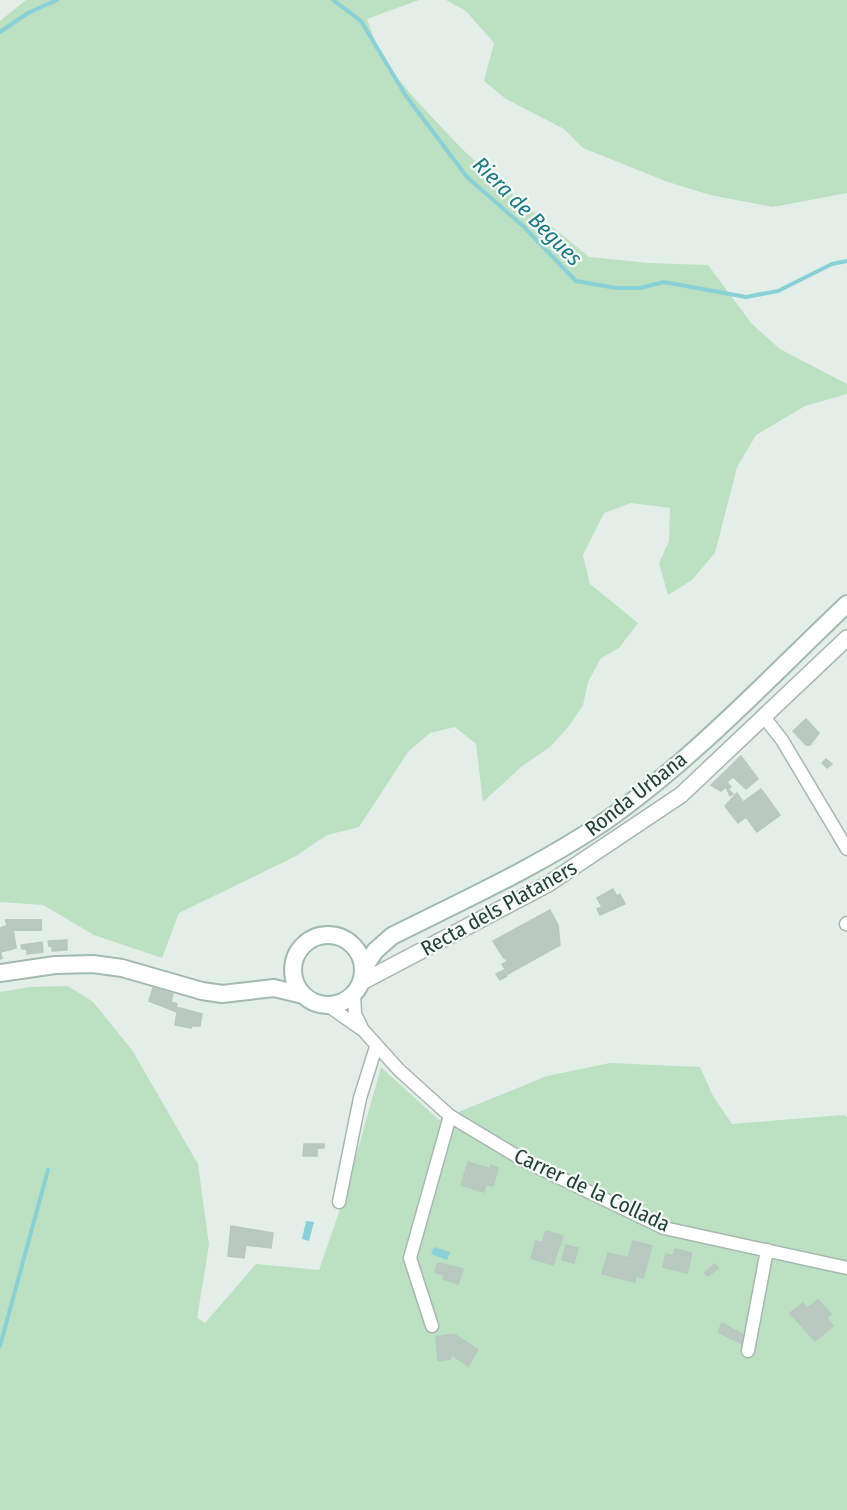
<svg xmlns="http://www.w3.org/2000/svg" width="847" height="1510" font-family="'Fira Sans Condensed',sans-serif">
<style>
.green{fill:#bce0c2}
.water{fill:#89d1d6}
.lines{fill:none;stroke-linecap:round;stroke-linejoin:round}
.stream{stroke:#89d1d6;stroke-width:4}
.building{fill:#b9c9c1;stroke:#b6c8bf;stroke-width:1.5}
.minor-casing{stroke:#a6b7af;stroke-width:15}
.tertiary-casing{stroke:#a6b7af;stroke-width:18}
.secondary-casing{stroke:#a1baaf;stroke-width:20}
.minor{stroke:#fff;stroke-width:12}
.tertiary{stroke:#fff;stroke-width:15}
.secondary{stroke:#fff;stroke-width:16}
.labels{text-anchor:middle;stroke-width:4.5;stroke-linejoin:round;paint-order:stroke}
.street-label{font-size:21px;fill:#224136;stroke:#f5faf7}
.water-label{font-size:22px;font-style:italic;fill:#187981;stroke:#f5faf7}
</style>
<rect width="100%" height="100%" fill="#e4eee8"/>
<g class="green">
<path d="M 26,0 L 419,0 L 367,19 L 381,58 L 414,98 L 462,149 L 512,194 L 589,257 L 649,263 L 708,265 L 752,324 L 780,349 L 847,384 L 847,394 L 805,406 L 756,435 L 737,467 L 715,553 L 692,580 L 668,595 L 659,563 L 669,541 L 670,508 L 631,503 L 604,513 L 583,555 L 590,584 L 638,623 L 619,648 L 601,658 L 588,682 L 583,705 L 569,726 L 550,747 L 521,767 L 483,802 L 476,744 L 455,727 L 430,733 L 408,752 L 359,827 L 327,835 L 296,856 L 179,913 L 162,958 L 94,935 L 43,905 L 0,902 L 0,21 Z"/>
<path d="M 446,0 L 847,0 L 847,193 L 773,207 L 710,195 L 665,181 L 583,148 L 564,129 L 506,99 L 484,81 L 494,43 L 466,11 Z"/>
<path d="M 68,986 L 93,1002 L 132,1050 L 198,1164 L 209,1245 L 197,1318 L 205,1323 L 256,1264 L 319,1270 L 346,1192 L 381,1067 L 439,1120 L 547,1076 L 610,1063 L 700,1067 L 713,1096 L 732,1124 L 843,1115 L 847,1117 L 847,1510 L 0,1510 L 0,992 L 30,987 Z"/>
</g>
<g class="water">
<path d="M 306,1221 L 314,1222 L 309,1241 L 302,1239 Z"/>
<path d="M 434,1247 L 450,1252 L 447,1260 L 431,1254 Z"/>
</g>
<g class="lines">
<g class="stream">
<path d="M 333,0 L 361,21 L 406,96 L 467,177 L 523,226 L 576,281 L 616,288 L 640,288 L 664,282 L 746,297 L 778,291 L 832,264 L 847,261"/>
<path d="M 0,32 L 28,13 L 57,0"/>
<path d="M 0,1346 L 48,1170"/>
</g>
</g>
<g class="building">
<path d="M 806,719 L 819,733 L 810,745 L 806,745 L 793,731 Z"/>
<path d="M 741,756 L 758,779 L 746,789 L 733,777 L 727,782 L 731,787 L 728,789 L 733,794 L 730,796 L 726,787 L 721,791 L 711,785 Z"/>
<path d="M 826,759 L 832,764 L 827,768 L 822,763 Z"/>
<path d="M 761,789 L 780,815 L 757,832 L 746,817 L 738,823 L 725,806 L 737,793 L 743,802 Z"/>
<path d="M 613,889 L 617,896 L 620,894 L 625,904 L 600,915 L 597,909 L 602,907 L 597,898 Z"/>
<path d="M 550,910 L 558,925 L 560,945 L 508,974 L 502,964 L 508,961 L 503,957 L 493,941 Z"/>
<path d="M 6,920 L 41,920 L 41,930 L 13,930 L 16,948 L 0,952 L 2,958 L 0,959 L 0,928 L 7,926 Z"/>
<path d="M 6,920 L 41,920 L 41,930 L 13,930 L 16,948 L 0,952 L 2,958 L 0,959 L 0,928 L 7,926 Z"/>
<path d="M 67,940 L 67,950 L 52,951 L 52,947 L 49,946 L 48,941 Z"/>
<path d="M 42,942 L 43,952 L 27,954 L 27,949 L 22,949 L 21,945 Z"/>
<path d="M 504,970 L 507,976 L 500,980 L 496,974 Z"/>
<path d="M 153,988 L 173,994 L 171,1002 L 177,1004 L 176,1007 L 202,1014 L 200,1026 L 191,1026 L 191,1028 L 175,1025 L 177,1012 L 149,1001 Z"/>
<path d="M 304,1144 L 324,1144 L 324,1148 L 317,1148 L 317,1156 L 303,1156 Z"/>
<path d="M 468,1162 L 490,1169 L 491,1165 L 498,1168 L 493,1186 L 486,1184 L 484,1192 L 461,1185 Z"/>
<path d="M 231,1226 L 273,1233 L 271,1248 L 246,1245 L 244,1258 L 228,1256 Z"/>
<path d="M 546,1231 L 563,1236 L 553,1265 L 531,1258 L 536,1241 L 542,1243 Z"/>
<path d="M 633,1241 L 652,1246 L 643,1278 L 636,1276 L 635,1282 L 602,1274 L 608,1253 L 628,1258 Z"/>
<path d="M 566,1245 L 578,1248 L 574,1263 L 562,1260 Z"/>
<path d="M 675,1249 L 692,1253 L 687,1273 L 663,1267 L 666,1254 L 673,1256 Z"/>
<path d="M 438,1263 L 463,1269 L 458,1284 L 443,1279 L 444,1275 L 435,1272 Z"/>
<path d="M 714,1264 L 718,1268 L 708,1276 L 705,1273 Z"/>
<path d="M 818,1300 L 831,1314 L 826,1317 L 833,1326 L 815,1341 L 790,1313 L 803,1303 L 807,1308 Z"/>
<path d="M 722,1323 L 743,1335 L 742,1344 L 718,1332 Z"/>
<path d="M 454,1334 L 478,1350 L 468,1366 L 452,1355 L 450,1359 L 438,1361 L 436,1337 Z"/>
</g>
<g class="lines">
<g class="minor-casing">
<g id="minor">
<path d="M 764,717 L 782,740 L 847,849"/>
<path d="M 846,924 L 847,923"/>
<path d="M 354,994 L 355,1014 L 361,1026"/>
<path d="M 327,1005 L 363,1030 L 399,1070 L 450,1116 L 525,1161 L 664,1228 L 847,1268"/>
<path d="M 339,1202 L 360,1098 L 376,1047"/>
<path d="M 432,1326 L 410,1258 L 450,1116"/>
<path d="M 748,1351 L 767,1250"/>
</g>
</g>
<g class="tertiary-casing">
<path id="tertiary" d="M 362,982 L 548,884 L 681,795 L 847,638"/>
</g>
<g class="secondary-casing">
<g id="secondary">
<circle cx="328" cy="970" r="35"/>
<path d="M 364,968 L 375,951 L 392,936 C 464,900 537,867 604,822 C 693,760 768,679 847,604"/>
<path d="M 0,973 L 55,965 L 93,964 L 122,968 L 202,991 L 222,994 L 274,988 L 303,995"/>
</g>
</g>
<use href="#minor" class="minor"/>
<use href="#tertiary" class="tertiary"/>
<use href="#secondary" class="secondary"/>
</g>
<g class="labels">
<g class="street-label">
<text transform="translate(636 794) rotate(-38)" y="7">Ronda Urbana</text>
<text transform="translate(499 908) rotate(-29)" y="7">Recta dels Plataners</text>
<text transform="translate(592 1190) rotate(25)" y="7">Carrer de la Collada</text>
</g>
<g class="water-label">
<text transform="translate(528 211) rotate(45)" y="8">Riera de Begues</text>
</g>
</g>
</svg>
